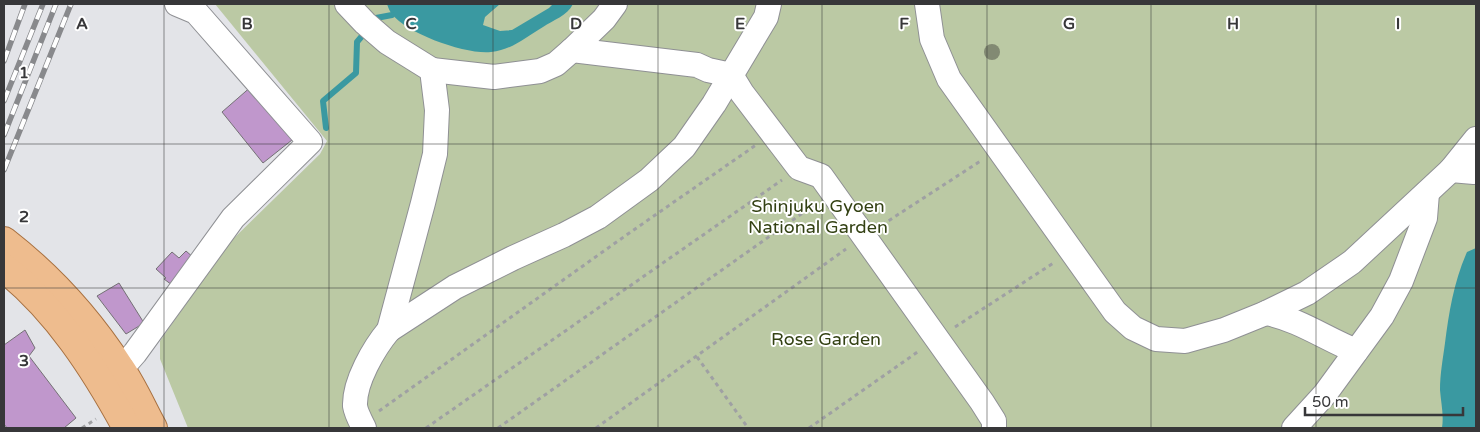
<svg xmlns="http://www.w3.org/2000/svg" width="1480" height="432" font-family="'Varela Round',sans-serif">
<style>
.green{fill:#bbc9a4}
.water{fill:#3a99a1}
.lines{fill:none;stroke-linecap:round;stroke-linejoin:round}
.stream{stroke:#3a99a1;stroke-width:6}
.building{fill:#c097cc;stroke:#747175}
.minor-casing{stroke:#8f9094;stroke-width:26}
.major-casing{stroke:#a77040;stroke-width:30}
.path{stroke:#9fa0a3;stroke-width:3;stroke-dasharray:4 4;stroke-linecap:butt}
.minor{stroke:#fff;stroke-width:24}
.major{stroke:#eebc8e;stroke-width:28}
.rail-casing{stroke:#88898c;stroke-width:5.5}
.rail{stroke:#fff;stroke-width:4;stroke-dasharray:11;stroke-linecap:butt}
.tree{fill:#828a73}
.grid{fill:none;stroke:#373739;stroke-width:1;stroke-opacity:0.55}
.labels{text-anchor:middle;stroke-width:4;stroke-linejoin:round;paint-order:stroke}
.park-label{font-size:18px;fill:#334113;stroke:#fff}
.grid-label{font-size:16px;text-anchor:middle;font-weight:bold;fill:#373739;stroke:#fff;stroke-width:4;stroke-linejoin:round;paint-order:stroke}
</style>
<rect width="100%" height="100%" fill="#e3e4e8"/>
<path class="green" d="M 215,4 L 1476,4 L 1476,428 L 188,428 L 160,359 L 160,341 L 228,244 L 320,154 L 327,141 Z"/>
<g class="water">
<path d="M 387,4 L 500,4 L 485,17 L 483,25 L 500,31 L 512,30 L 549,8 L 553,4 L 573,4 C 567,16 553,20 543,27 C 526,37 512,50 491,52 C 467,55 407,34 392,14 C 390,12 388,7 387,4 Z"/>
<path d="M 1476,248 L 1476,428 L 1442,428 C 1444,415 1441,403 1440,390 C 1440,374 1443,358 1445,343 C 1449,312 1454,281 1467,252 Z"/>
</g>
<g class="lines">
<g class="stream">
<path d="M 373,22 L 376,18 L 392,15"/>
<path d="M 326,128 L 323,101 L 356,73 L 357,42 L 367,30"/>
</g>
</g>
<g class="building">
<path d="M 253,85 L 297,136 L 263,163 L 222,112 Z"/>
<path d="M 186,251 L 194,258 L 172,285 L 164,279 L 166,278 L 156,269 L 172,252 L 179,258 Z"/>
<path d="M 119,283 L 144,323 L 126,334 L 97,296 Z"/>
<path d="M 25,330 L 35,348 L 29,356 L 76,418 L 64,428 L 7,428 L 4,424 L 4,345 Z"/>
</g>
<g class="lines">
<g class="minor-casing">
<g id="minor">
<path d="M 347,4 L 365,23 L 387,42 L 432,70 L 437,110 L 435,154 L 423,203 L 389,330 C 374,348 354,382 355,406 C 356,413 361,422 364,428"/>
<path d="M 927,4 L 932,39 L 949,79 L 1115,312 L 1133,328 L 1156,339 L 1185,341 L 1224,330 L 1266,313 L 1307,293 L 1352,262 L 1451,170 L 1476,139"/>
<path d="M 572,50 L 697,65 L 708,70 L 731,75 L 742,93 L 799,168 L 821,176 L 982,402 L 994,421 L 994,428"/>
<path d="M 432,70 L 494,77 L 540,71 L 556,64 L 572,50 L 604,19 L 615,4"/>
<path d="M 1451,170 L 1474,172 L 1476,171"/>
<path d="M 1266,313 C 1298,319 1326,339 1356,351"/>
<path d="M 389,330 L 455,287 L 513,258 L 564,235 L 598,217 L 649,180 L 684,147 L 714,104 L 766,17 L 769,4"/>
<path d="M 121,369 L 135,353 L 233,218 L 310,142 L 196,12 L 177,4"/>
<path d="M 1294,428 L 1325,394 L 1382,316 L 1401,281 L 1425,218 L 1427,193"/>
</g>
</g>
<g class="major-casing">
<g id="major">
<path d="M 4,241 C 49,276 89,320 120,368 C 133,387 142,408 153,428"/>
<path d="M 4,268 C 57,310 95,369 127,428"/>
</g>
</g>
<g class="path">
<path d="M 882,225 L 982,160"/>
<path d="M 955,327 L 1055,262"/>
<path d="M 697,357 L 748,428"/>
<path d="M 379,411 L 625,236 L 756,145"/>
<path d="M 82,428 L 96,419"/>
<path d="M 426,428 L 782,180"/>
<path d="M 498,428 L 814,205"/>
<path d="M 596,428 L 846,249"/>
<path d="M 809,428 L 919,351"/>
</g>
<use href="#minor" class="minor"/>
<use href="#major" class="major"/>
<g class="rail-casing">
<g id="rail">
<path d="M 4,61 L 25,4"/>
<path d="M 4,101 L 43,4"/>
<path d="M 4,135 L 56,4"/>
<path d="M 4,170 L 71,4"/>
</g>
</g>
<use href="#rail" class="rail"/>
</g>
<circle class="tree" cx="992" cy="52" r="8"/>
<path class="grid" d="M 164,4 L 164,428M 329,4 L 329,428M 493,4 L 493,428M 658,4 L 658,428M 822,4 L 822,428M 987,4 L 987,428M 1151,4 L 1151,428M 1316,4 L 1316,428M 4,144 L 1476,144M 4,288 L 1476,288"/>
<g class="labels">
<g class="park-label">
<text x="818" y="212">Shinjuku Gyoen<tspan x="818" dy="21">National Garden</tspan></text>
<text x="826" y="345">Rose Garden</text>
</g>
</g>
<g class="grid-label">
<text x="82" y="29">A</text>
<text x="247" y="29">B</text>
<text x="411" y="29">C</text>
<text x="576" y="29">D</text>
<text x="740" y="29">E</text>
<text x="904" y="29">F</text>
<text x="1069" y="29">G</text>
<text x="1233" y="29">H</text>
<text x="1398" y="29">I</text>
<text x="24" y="78">1</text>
<text x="24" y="222">2</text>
<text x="24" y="366">3</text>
</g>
<rect width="1480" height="432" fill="none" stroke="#373739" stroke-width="10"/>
<path d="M1305 407v8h158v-8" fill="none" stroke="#373739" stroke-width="2.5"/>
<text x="1312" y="407" font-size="15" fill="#373739" stroke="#ffffff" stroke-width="4" paint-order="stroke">50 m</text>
</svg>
